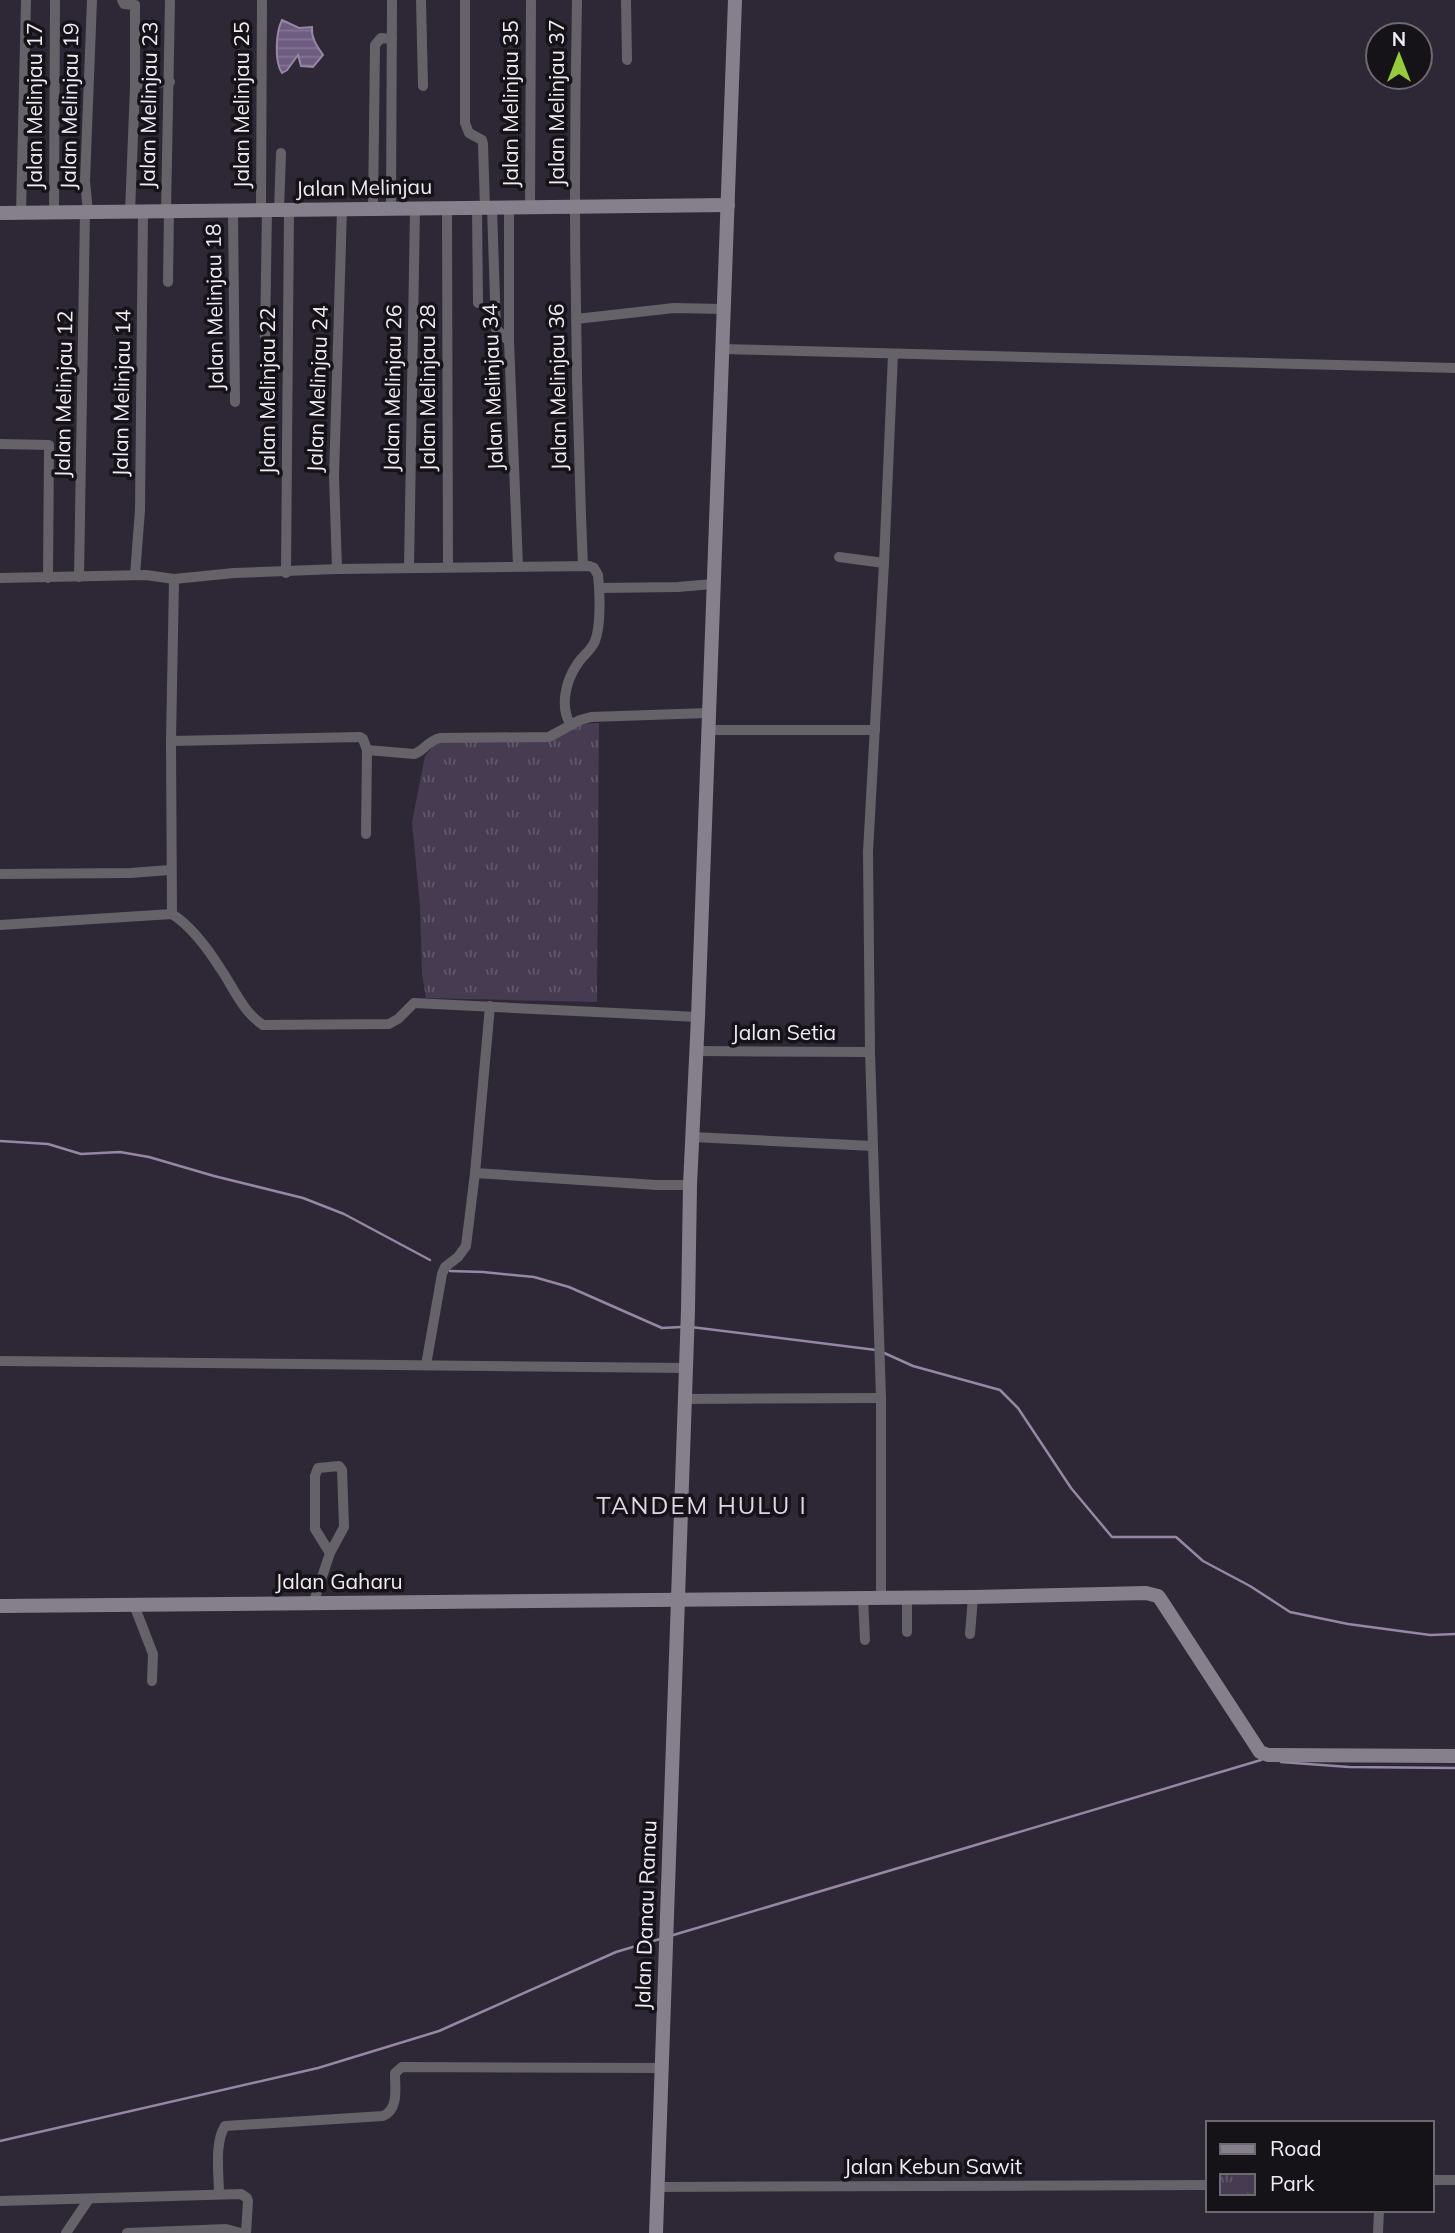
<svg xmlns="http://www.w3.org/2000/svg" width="1455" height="2233" font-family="Mulish,sans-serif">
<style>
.park{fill:url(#park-tufts)}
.water{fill:url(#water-rules);stroke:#9687a4;stroke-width:2}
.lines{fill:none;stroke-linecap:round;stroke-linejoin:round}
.stream{stroke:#9687a4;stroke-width:2.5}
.street{stroke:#656269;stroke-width:10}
.secondary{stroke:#86808c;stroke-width:14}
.labels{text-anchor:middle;stroke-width:7;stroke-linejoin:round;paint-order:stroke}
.street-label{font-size:21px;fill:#f0ebf5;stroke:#151218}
.quarter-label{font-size:24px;letter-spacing:2px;fill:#dfd6e8;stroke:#151218}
</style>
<defs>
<pattern id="park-tufts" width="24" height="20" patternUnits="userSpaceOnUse" patternTransform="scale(1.75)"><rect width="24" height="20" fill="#473b51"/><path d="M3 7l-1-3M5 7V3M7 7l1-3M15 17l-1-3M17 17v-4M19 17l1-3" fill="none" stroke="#62586b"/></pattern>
<pattern id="water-rules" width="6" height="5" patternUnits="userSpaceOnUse" patternTransform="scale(1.75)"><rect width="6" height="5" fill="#6f5c81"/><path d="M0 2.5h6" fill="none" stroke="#847493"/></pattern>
</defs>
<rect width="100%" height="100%" fill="#2e2735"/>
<path class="park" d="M 599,723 L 597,1002 L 426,998 L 422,974 L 420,906 L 412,822 L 425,756 L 436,743 L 555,738 L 583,724 Z"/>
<path class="water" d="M 282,20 L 299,28 L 312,27 C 311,38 317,46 323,55 L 313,67 L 301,66 L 298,55 L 287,70 L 282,73 C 274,61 276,32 282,20 Z"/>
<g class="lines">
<g class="stream">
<path d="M 0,1141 L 48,1144 L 81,1154 L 120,1152 L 149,1157 L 214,1176 L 303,1198 L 344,1214 L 430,1260"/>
<path d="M 450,1271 L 483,1272 L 534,1277 L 569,1287 L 662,1328 L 681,1327"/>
<path d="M 691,1327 L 876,1350"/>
<path d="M 882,1352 L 913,1366 L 1000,1390 L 1018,1408 L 1071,1488 L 1112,1537 L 1176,1537 L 1203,1561 L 1250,1586 L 1290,1612 L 1348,1624 L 1430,1635 L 1455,1634"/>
<path d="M 1281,1762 L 1349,1767 L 1455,1768"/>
<path d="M 670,1936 L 1261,1760"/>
<path d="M 0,2141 L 318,2068 L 439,2031 L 616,1952 L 660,1939"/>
</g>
<g class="street">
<path d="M 122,0 L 124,4 L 135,5 L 135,86"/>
<path d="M 421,0 L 423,86"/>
<path d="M 465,0 L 465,123 L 469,133 L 482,140 L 483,144 L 485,208"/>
<path d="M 577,0 C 573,189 575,377 583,566"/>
<path d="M 626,0 L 627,60"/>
<path d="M 509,207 L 509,341 L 518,566"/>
<path d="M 530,207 L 531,0"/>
<path d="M 447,208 L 448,567"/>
<path d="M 477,208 L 478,303"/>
<path d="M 492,208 L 496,329 L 509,341"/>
<path d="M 373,209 L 375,45 L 381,38 L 392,39"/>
<path d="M 391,209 L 392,0"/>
<path d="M 261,210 L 262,0"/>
<path d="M 279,210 L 281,153"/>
<path d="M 166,211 L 170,0"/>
<path d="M 233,211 L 235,402"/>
<path d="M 88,212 L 85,181 L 92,0"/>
<path d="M 130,212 L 135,86 L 142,83 L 170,82"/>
<path d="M 21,213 L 26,0"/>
<path d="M 54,213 L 55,0"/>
<path d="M 168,282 L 169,211"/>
<path d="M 576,319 L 674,308 L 723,309"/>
<path d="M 265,337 L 267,210"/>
<path d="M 721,349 L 1455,368"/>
<path d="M 0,444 L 49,445 L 48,578"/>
<path d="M 839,557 L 884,563"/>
<path d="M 409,568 L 415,209"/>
<path d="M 337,569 L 334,476 L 342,209"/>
<path d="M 286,573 L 289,210"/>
<path d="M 135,575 L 140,510 L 143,212"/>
<path d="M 79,577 L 85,212"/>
<path d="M 0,578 L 146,575 L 174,579 L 234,573 L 337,569 L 589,566 L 594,568 L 598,575 C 600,592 601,626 595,641 C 591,651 583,655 578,663 C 566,680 559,707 571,725"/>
<path d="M 599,588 L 678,587 L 713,584"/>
<path d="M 708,730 L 875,730"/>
<path d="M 171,741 L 174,579"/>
<path d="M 367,750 L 414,754 C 423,752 427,741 440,738 L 549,737 L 580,720 L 591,717 L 708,713"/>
<path d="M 0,874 L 130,873 L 170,870"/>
<path d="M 172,914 L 171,741 L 360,737 L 363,739 L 367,750 L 366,834"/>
<path d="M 0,925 L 172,914 C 191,926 208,949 220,968 C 234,988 242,1011 263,1025 L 389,1024 L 398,1019 L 414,1003 L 698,1017"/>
<path d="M 697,1051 L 870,1052"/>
<path d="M 693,1137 L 873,1146"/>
<path d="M 475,1173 L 656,1185 L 690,1185"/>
<path d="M 0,1361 L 686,1368"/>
<path d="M 426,1365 L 442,1274 L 445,1267 L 458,1257 L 466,1246 L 475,1173 L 490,1006"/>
<path d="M 685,1399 L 881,1398"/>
<path d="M 863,1598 L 865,1640"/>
<path d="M 881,1598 L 881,1398 L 870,1052 L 868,852 L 884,563 L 893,354"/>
<path d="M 907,1598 L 907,1632"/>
<path d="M 313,1604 L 330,1553 L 344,1527 L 342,1470 L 339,1466 L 318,1468 L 315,1476 L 315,1529 L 330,1553"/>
<path d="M 134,1605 L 153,1654 L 152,1681"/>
<path d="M 970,1634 L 973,1597"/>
<path d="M 1432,2180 L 1455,2180"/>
<path d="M 657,2187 L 1208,2185"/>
<path d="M 219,2194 C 219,2175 214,2143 225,2126 L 383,2116 C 399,2109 395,2088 395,2073 L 402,2067 L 662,2068"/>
<path d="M 0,2201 L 241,2194 L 247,2198 L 248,2201 L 246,2233"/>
<path d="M 66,2233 L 89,2199"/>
<path d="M 127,2233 L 226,2229 L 241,2233"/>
<path d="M 1378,2233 L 1379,2210"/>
</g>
<g class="secondary">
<path d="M 0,213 L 728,205"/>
<path d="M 0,1606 L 973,1597 L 1146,1593 L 1158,1596 L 1161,1600 L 1260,1752 L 1268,1755 L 1455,1756"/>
<path d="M 656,2233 L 688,1310 L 690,1185 L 698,1017 L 735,0"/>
</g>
</g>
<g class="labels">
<g class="street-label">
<text transform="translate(557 103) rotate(-90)" y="7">Jalan Melinjau 37</text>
<text transform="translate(511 104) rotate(-90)" y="7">Jalan Melinjau 35</text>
<text transform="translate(149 105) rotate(-89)" y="7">Jalan Melinjau 23</text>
<text transform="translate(242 105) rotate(-90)" y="7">Jalan Melinjau 25</text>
<text transform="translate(35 106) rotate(-90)" y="7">Jalan Melinjau 17</text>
<text transform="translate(70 106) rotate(-89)" y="7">Jalan Melinjau 19</text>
<text transform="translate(364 188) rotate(-1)" y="7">Jalan Melinjau</text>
<text transform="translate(215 307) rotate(-91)" y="7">Jalan Melinjau 18</text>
<text transform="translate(493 387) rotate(-92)" y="7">Jalan Melinjau 34</text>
<text transform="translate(558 387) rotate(-91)" y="7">Jalan Melinjau 36</text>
<text transform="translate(393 388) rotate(-89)" y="7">Jalan Melinjau 26</text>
<text transform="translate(428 388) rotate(-90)" y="7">Jalan Melinjau 28</text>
<text transform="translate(318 389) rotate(-88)" y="7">Jalan Melinjau 24</text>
<text transform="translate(268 391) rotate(-90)" y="7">Jalan Melinjau 22</text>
<text transform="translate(122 393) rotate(-89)" y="7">Jalan Melinjau 14</text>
<text transform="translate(64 394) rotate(-89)" y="7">Jalan Melinjau 12</text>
<text x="784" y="1040">Jalan Setia</text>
<text x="339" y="1589">Jalan Gaharu</text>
<text transform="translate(646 1915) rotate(-88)" y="7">Jalan Danau Ranau</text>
<text x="933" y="2174">Jalan Kebun Sawit</text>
</g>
<g class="quarter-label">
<text x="702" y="1514">TANDEM HULU I</text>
</g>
</g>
<rect x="1206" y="2121" width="228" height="91" fill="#151218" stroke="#6d6970" stroke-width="2"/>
<rect x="1220" y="2144" width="35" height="10" fill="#86808c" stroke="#6d6970" stroke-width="2"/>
<text x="1270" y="2156" font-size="21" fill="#f0ebf5">Road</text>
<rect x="1220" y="2174" width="35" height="21" fill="url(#park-tufts)" stroke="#6d6970" stroke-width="2"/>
<text x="1270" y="2191" font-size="21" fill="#f0ebf5">Park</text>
<g transform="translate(1399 56)"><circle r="33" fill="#151218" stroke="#6d6970" stroke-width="2"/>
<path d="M0-5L12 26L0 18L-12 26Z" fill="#96cc39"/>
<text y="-10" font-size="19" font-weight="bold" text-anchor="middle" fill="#f0ebf5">N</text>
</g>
</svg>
